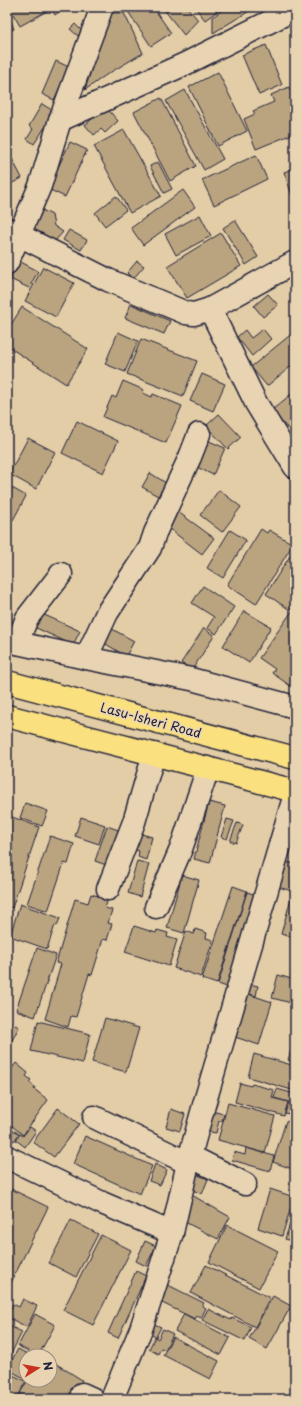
<svg xmlns="http://www.w3.org/2000/svg" width="302" height="1406" font-family="'Playpen Sans',sans-serif">
<style>
.building{fill:#baa480;stroke:#22223b}
.lines{fill:none;stroke-linecap:round;stroke-linejoin:round}
.minor-casing{stroke:#22223b;stroke-width:25}
.major-casing{stroke:#22223b;stroke-width:25}
.minor{stroke:#e8d4b2;stroke-width:22}
.major{stroke:#fbe080;stroke-width:22}
.labels{text-anchor:middle;stroke-width:3;stroke-linejoin:round;paint-order:stroke}
.street-label{font-size:13px;fill:#22223b;stroke:#e8d4b2}
</style>
<rect width="100%" height="100%" fill="#e3cda7"/>
<filter id="ink" filterUnits="userSpaceOnUse"><feTurbulence type="fractalNoise" baseFrequency=".025" numOctaves="2"/><feDisplacementMap in="SourceGraphic" scale="8" xChannelSelector="R" yChannelSelector="G"/><feConvolveMatrix kernelMatrix="1 2 1 2 8 2 1 2 1" color-interpolation-filters="sRGB"/></filter>
<g filter="url(#ink)">
<g class="building">
<path d="M 9,7 L 45,7 L 47,11 L 20,26 Z"/>
<path d="M 50,7 L 65,7 L 55,15 Z"/>
<path d="M 125,7 L 153,7 L 171,33 L 151,46 Z"/>
<path d="M 162,7 L 187,7 L 198,20 L 184,35 Z"/>
<path d="M 195,7 L 223,7 L 205,20 Z"/>
<path d="M 226,7 L 256,7 L 213,33 L 213,17 Z"/>
<path d="M 7,11 L 14,29 L 7,32 Z"/>
<path d="M 109,13 L 124,13 L 143,53 L 106,75 L 85,90 Z"/>
<path d="M 75,24 L 82,31 L 78,36 L 70,29 Z"/>
<path d="M 266,45 L 282,85 L 259,95 L 242,55 Z"/>
<path d="M 56,61 L 69,67 L 54,100 L 42,94 Z"/>
<path d="M 218,72 L 247,131 L 218,146 L 189,87 Z"/>
<path d="M 289,87 L 295,102 L 295,133 L 256,149 L 244,119 L 255,114 L 253,111 L 274,102 L 271,95 Z"/>
<path d="M 185,90 L 223,159 L 204,170 L 166,101 Z"/>
<path d="M 161,98 L 196,166 L 170,181 L 134,112 Z"/>
<path d="M 42,104 L 55,112 L 34,144 L 27,139 L 33,129 L 29,126 Z"/>
<path d="M 106,107 L 118,121 L 105,133 L 101,129 L 94,135 L 85,125 Z"/>
<path d="M 124,130 L 161,196 L 130,213 L 94,146 Z"/>
<path d="M 70,142 L 87,150 L 65,197 L 48,189 Z"/>
<path d="M 10,155 L 22,178 L 7,186 L 7,156 Z"/>
<path d="M 256,155 L 267,179 L 214,205 L 202,180 Z"/>
<path d="M 158,162 L 172,189 L 164,193 L 150,166 Z"/>
<path d="M 295,168 L 295,204 L 284,172 Z"/>
<path d="M 183,190 L 195,207 L 143,245 L 131,228 Z"/>
<path d="M 116,196 L 126,210 L 105,226 L 95,213 Z"/>
<path d="M 40,209 L 52,215 L 54,226 L 63,232 L 54,242 L 30,229 Z"/>
<path d="M 200,215 L 211,236 L 176,255 L 165,234 Z"/>
<path d="M 235,220 L 258,257 L 246,265 L 223,228 Z"/>
<path d="M 69,230 L 87,240 L 81,250 L 63,240 Z"/>
<path d="M 221,233 L 241,266 L 187,298 L 167,266 Z"/>
<path d="M 19,261 L 38,271 L 29,288 L 10,279 Z"/>
<path d="M 137,261 L 144,266 L 133,279 L 127,273 Z"/>
<path d="M 43,267 L 74,283 L 56,317 L 25,301 Z"/>
<path d="M 268,294 L 278,305 L 263,317 L 254,306 Z"/>
<path d="M 131,304 L 170,321 L 164,334 L 125,318 Z"/>
<path d="M 22,307 L 88,349 L 66,384 L 7,346 L 7,331 Z"/>
<path d="M 263,329 L 271,339 L 252,356 L 237,337 L 245,330 L 251,338 Z"/>
<path d="M 118,332 L 138,341 L 125,372 L 105,364 Z"/>
<path d="M 294,332 L 295,333 L 295,363 L 267,386 L 251,367 Z"/>
<path d="M 141,339 L 197,361 L 183,396 L 127,374 Z"/>
<path d="M 202,374 L 225,384 L 213,411 L 190,401 Z"/>
<path d="M 123,381 L 144,390 L 143,393 L 152,397 L 153,394 L 182,406 L 166,443 L 103,417 L 112,396 L 116,398 Z"/>
<path d="M 295,391 L 295,422 L 287,428 L 272,410 Z"/>
<path d="M 219,414 L 241,437 L 228,449 L 206,426 Z"/>
<path d="M 77,421 L 118,441 L 103,473 L 62,453 Z"/>
<path d="M 28,438 L 55,452 L 36,489 L 9,474 Z"/>
<path d="M 209,441 L 225,448 L 213,475 L 197,467 Z"/>
<path d="M 150,473 L 166,483 L 158,496 L 142,487 Z"/>
<path d="M 7,485 L 26,496 L 13,520 L 7,517 Z"/>
<path d="M 219,490 L 241,507 L 222,532 L 200,515 Z"/>
<path d="M 174,509 L 214,538 L 202,554 L 163,524 Z"/>
<path d="M 261,529 L 267,533 L 269,530 L 293,544 L 256,604 L 227,585 Z"/>
<path d="M 230,530 L 246,540 L 223,578 L 207,568 Z"/>
<path d="M 295,548 L 295,603 L 290,610 L 266,594 Z"/>
<path d="M 203,586 L 234,607 L 216,634 L 207,628 L 214,617 L 192,603 Z"/>
<path d="M 295,607 L 295,683 L 292,687 L 272,673 L 275,669 L 259,658 Z"/>
<path d="M 244,611 L 271,627 L 249,663 L 223,646 Z"/>
<path d="M 40,613 L 80,631 L 73,645 L 34,627 Z"/>
<path d="M 204,628 L 214,636 L 192,670 L 181,663 Z"/>
<path d="M 112,629 L 134,641 L 126,656 L 104,643 Z"/>
<path d="M 209,802 L 225,806 L 210,863 L 194,859 Z"/>
<path d="M 25,803 L 48,811 L 42,826 L 20,818 Z"/>
<path d="M 7,815 L 39,827 L 12,908 L 7,907 Z"/>
<path d="M 81,817 L 105,825 L 99,844 L 75,836 Z"/>
<path d="M 227,819 L 234,821 L 227,839 L 221,837 Z"/>
<path d="M 237,823 L 243,825 L 236,843 L 230,841 Z"/>
<path d="M 107,826 L 124,832 L 112,867 L 95,861 Z"/>
<path d="M 134,832 L 152,837 L 146,860 L 138,857 L 139,851 L 130,848 Z"/>
<path d="M 50,836 L 74,844 L 68,864 L 64,863 L 48,911 L 27,904 Z"/>
<path d="M 137,861 L 149,864 L 140,897 L 128,893 Z"/>
<path d="M 283,861 L 295,864 L 295,881 L 292,891 L 275,886 Z"/>
<path d="M 182,875 L 199,880 L 184,933 L 167,928 Z"/>
<path d="M 233,886 L 247,891 L 217,984 L 202,979 Z"/>
<path d="M 247,892 L 259,896 L 230,988 L 218,984 Z"/>
<path d="M 91,894 L 108,899 L 105,908 L 112,910 L 108,923 L 112,924 L 107,940 L 103,939 L 92,975 L 89,974 L 76,1017 L 71,1016 L 68,1027 L 45,1019 L 61,964 L 56,963 L 75,899 L 88,903 Z"/>
<path d="M 292,895 L 295,896 L 295,938 L 281,934 Z"/>
<path d="M 20,904 L 60,918 L 57,926 L 55,925 L 47,949 L 10,936 Z"/>
<path d="M 134,926 L 156,933 L 157,930 L 168,933 L 167,937 L 177,940 L 169,966 L 125,952 Z"/>
<path d="M 195,929 L 207,933 L 206,938 L 213,940 L 201,977 L 174,968 L 186,931 L 194,934 Z"/>
<path d="M 37,948 L 56,955 L 35,1017 L 16,1010 Z"/>
<path d="M 278,975 L 295,980 L 295,1004 L 272,998 Z"/>
<path d="M 249,984 L 258,986 L 256,996 L 247,993 Z"/>
<path d="M 245,993 L 272,1002 L 259,1045 L 232,1036 Z"/>
<path d="M 105,1018 L 139,1028 L 126,1072 L 92,1062 Z"/>
<path d="M 7,1021 L 19,1027 L 7,1050 Z"/>
<path d="M 38,1021 L 90,1034 L 83,1063 L 31,1051 Z"/>
<path d="M 295,1038 L 295,1063 L 288,1060 Z"/>
<path d="M 254,1054 L 295,1066 L 295,1091 L 248,1077 Z"/>
<path d="M 16,1063 L 28,1073 L 26,1076 L 31,1080 L 29,1082 L 35,1087 L 34,1089 L 48,1100 L 23,1135 L 11,1125 L 8,1129 L 7,1128 L 7,1075 Z"/>
<path d="M 240,1083 L 251,1086 L 252,1084 L 274,1090 L 272,1098 L 288,1102 L 284,1116 L 235,1102 Z"/>
<path d="M 277,1089 L 295,1094 L 295,1115 L 285,1113 L 289,1102 L 274,1098 Z"/>
<path d="M 228,1103 L 275,1116 L 265,1153 L 218,1140 Z"/>
<path d="M 58,1108 L 79,1124 L 54,1157 L 33,1142 Z"/>
<path d="M 171,1109 L 185,1114 L 180,1131 L 166,1127 Z"/>
<path d="M 211,1111 L 224,1114 L 222,1121 L 219,1121 L 216,1133 L 205,1131 Z"/>
<path d="M 286,1121 L 295,1124 L 295,1170 L 273,1162 Z"/>
<path d="M 30,1127 L 36,1131 L 25,1147 L 16,1140 L 20,1134 L 23,1136 Z"/>
<path d="M 7,1128 L 9,1129 L 10,1128 L 19,1134 L 14,1141 L 7,1137 Z"/>
<path d="M 85,1136 L 152,1166 L 140,1194 L 73,1164 Z"/>
<path d="M 246,1148 L 274,1156 L 270,1171 L 232,1160 L 234,1152 L 245,1155 Z"/>
<path d="M 155,1164 L 167,1170 L 160,1185 L 149,1181 Z"/>
<path d="M 191,1172 L 208,1179 L 202,1194 L 185,1187 Z"/>
<path d="M 11,1189 L 48,1207 L 7,1291 L 7,1216 L 9,1211 L 7,1209 L 7,1197 Z"/>
<path d="M 270,1189 L 294,1197 L 282,1236 L 258,1228 Z"/>
<path d="M 190,1194 L 230,1217 L 218,1239 L 177,1218 Z"/>
<path d="M 295,1208 L 295,1242 L 285,1239 Z"/>
<path d="M 71,1220 L 98,1234 L 76,1277 L 49,1263 Z"/>
<path d="M 227,1225 L 278,1251 L 259,1288 L 209,1262 Z"/>
<path d="M 101,1235 L 131,1250 L 93,1325 L 63,1310 Z"/>
<path d="M 145,1241 L 156,1246 L 146,1266 L 136,1261 Z"/>
<path d="M 206,1265 L 270,1298 L 255,1327 L 191,1293 Z"/>
<path d="M 136,1271 L 146,1276 L 118,1338 L 108,1333 Z"/>
<path d="M 166,1284 L 204,1303 L 202,1306 L 206,1308 L 201,1318 L 197,1316 L 195,1319 L 158,1301 Z"/>
<path d="M 273,1296 L 291,1306 L 267,1349 L 249,1339 Z"/>
<path d="M 23,1299 L 37,1306 L 27,1327 L 7,1317 L 13,1304 L 19,1307 Z"/>
<path d="M 208,1309 L 231,1320 L 232,1318 L 251,1327 L 245,1341 L 202,1320 Z"/>
<path d="M 35,1314 L 55,1325 L 38,1356 L 18,1346 Z"/>
<path d="M 184,1314 L 230,1338 L 221,1355 L 175,1331 Z"/>
<path d="M 154,1324 L 161,1327 L 156,1337 L 150,1334 Z"/>
<path d="M 7,1325 L 22,1332 L 7,1362 Z"/>
<path d="M 163,1329 L 173,1334 L 165,1350 L 161,1348 L 158,1354 L 149,1349 L 155,1337 L 158,1339 Z"/>
<path d="M 173,1337 L 219,1361 L 210,1379 L 163,1355 Z"/>
<path d="M 18,1349 L 31,1356 L 26,1356 L 26,1379 L 7,1369 Z"/>
<path d="M 50,1360 L 82,1380 L 71,1399 L 30,1399 L 20,1393 L 28,1380 L 50,1380 Z"/>
<path d="M 8,1373 L 26,1381 L 17,1399 L 7,1399 L 7,1375 Z"/>
</g>
<g class="lines">
<g class="minor-casing">
<g id="minor">
<path d="M 60,120 L 185,64 L 295,9"/>
<path d="M 7,229 L 108,280 L 186,313 L 194,314 L 210,309 L 295,262"/>
<path d="M 7,263 L 40,186 L 60,120 L 102,7"/>
<path d="M 210,309 L 256,403 L 295,467"/>
<path d="M 7,639 L 17,643 L 86,658 L 191,679 L 295,707"/>
<path d="M 17,643 L 27,618 L 61,574"/>
<path d="M 86,658 L 107,613 L 150,548 L 155,533 L 190,457 L 199,434"/>
<path d="M 108,889 L 134,822 L 154,754"/>
<path d="M 156,907 L 181,849 L 208,768"/>
<path d="M 94,1117 L 188,1163"/>
<path d="M 190,1156 L 245,1184"/>
<path d="M 7,1157 L 102,1203 L 172,1233"/>
<path d="M 82,1394 L 93,1399"/>
<path d="M 112,1399 L 141,1329 L 172,1233 L 188,1163 L 204,1105 L 295,794"/>
</g>
</g>
<g class="major-casing">
<g id="major">
<path d="M 7,682 L 295,758"/>
<path d="M 7,716 L 295,791"/>
</g>
</g>
<use href="#minor" class="minor"/>
<use href="#major" class="major"/>
</g>
</g>
<g class="labels">
<g class="street-label">
<text transform="translate(151 720) rotate(15)" y="5">Lasu-Isheri Road</text>
</g>
</g>
<rect width="302" height="1406" fill="none" stroke="#e8d4b2" stroke-width="24"/>
<rect x="12" y="12" width="278" height="1382" fill="none" stroke="#22223b" stroke-width="1.5" filter="url(#ink)"/>
<g transform="translate(38 1368) rotate(79)"><circle r="19" fill="#e8d4b2" stroke="#998d82"/>
<path d="M0-3L7 15L0 10L-7 15Z" fill="#c8321e"/>
<text y="-6" font-size="11" font-weight="bold" text-anchor="middle" fill="#22223b">N</text>
</g>
</svg>
